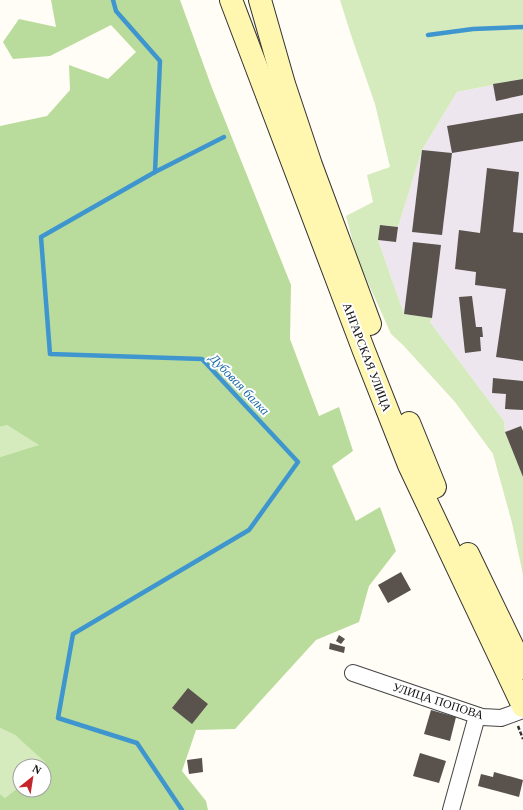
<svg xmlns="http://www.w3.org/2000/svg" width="523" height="810" font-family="Georgia,serif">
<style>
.industrial{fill:#eee6ef}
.green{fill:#d5ebbd}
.forest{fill:#b9dc9c}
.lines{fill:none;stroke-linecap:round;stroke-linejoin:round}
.stream{stroke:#3f96cf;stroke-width:4.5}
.building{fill:#5a524d}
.street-casing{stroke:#444;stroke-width:18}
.secondary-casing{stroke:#333;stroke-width:24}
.path{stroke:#333;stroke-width:2.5;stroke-dasharray:4 2;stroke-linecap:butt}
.street{stroke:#fff;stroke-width:16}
.secondary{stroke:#fff6b0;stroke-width:22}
.labels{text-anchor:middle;stroke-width:4;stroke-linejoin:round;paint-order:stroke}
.street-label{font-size:12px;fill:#111;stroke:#fff}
.water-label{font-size:13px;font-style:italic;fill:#1768a6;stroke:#fff}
</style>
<rect width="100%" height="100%" fill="#fffdf5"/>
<path class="industrial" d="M 523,79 L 523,477 L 505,432 L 504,421 L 430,322 L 431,318 L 404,314 L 378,240 L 380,225 L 398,227 L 422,150 L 457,92 Z"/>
<g class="green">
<path d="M 340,0 L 523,0 L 523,79 L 457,92 L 422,150 L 398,227 L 381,225 L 378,240 L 404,314 L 432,318 L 430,322 L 504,421 L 505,432 L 523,477 L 523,575 L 512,523 L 493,454 L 455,402 L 403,345 L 391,334 L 357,258 L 346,216 L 373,202 L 367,175 L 390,167 L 375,104 L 351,35 Z"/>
<path d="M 7,425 L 40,445 L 0,457 L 0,427 Z"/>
<path d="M 0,728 L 15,735 L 45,761 L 41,766 L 20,766 L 20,786 L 5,798 L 0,794 Z"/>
</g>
<path class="forest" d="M 51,0 L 180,0 L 212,88 L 291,285 L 290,339 L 319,416 L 339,407 L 353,451 L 332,466 L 356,521 L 380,507 L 396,551 L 369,586 L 359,622 L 316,640 L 235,729 L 196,730 L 182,771 L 206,801 L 208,810 L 0,810 L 0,794 L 5,798 L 20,786 L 20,790 L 44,790 L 44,766 L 41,766 L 45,762 L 15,735 L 0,728 L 0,457 L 39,445 L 7,425 L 0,427 L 0,126 L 47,116 L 70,90 L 69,65 L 108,79 L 136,52 L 111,25 L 50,56 L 13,59 L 3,42 L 19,19 L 56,27 Z"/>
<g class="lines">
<g class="stream">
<path d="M 113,0 L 116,11 L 160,61 L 155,172 L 41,237 L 50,354 L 202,359 L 298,462 L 249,530 L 73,634 L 58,718 L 137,743 L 182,810"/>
<path d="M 428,35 L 473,29 L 523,27"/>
<path d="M 155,172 L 224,137"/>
</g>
</g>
<g class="building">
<path d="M 523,79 L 523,95 L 496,101 L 493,84 Z"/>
<path d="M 523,113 L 523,141 L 452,153 L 447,126 Z"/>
<path d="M 422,150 L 452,153 L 442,235 L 412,232 Z"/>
<path d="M 487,168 L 519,172 L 513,232 L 523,233 L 523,361 L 496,357 L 506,289 L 475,285 L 476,272 L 455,269 L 459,230 L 480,233 Z"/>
<path d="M 380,225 L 398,227 L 396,242 L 378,240 Z"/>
<path d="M 413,242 L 441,245 L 432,318 L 404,314 Z"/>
<path d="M 472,296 L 476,327 L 482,327 L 483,337 L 480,337 L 481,351 L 465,353 L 459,297 Z"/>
<path d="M 493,378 L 523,381 L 523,410 L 505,409 L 506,394 L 492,393 Z"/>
<path d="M 521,426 L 523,431 L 523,477 L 505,432 Z"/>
<path d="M 401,572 L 411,590 L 388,603 L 378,585 Z"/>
<path d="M 339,635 L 345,639 L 341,644 L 336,641 Z"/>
<path d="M 330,643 L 345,647 L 344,653 L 329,649 Z"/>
<path d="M 188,688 L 208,704 L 192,724 L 172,708 Z"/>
<path d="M 431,710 L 456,717 L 450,741 L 424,734 Z"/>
<path d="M 420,753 L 446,761 L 439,783 L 413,776 Z"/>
<path d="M 202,758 L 203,772 L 189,774 L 187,760 Z"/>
<path d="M 494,772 L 523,780 L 519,797 L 478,786 L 481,774 L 493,777 Z"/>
</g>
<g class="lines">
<g class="street-casing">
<g id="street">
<path d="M 353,673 L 482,717 L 501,718 L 523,710"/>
<path d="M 451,810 L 477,716 L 482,717"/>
</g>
</g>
<g class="secondary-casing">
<g id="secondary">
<path d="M 231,0 L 364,351 L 409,465 L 523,706"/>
<path d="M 260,0 L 284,84 L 311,165 L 370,324"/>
<path d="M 409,423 L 435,487"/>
<path d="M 468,554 L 523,668"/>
</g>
</g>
<path class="path" d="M 518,726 L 523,739"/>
<use href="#street" class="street"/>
<use href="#secondary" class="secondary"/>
</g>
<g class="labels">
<g class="street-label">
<text transform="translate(367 357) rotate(69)" y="4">АНГАРСКАЯ УЛИЦА</text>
<text transform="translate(438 701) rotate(18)" y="4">УЛИЦА ПОПОВА</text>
</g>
<g class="water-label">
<text transform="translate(240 384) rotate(46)" y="5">Дубовая балка</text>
</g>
</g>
<g transform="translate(32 778) rotate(30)"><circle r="19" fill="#ffffff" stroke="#a0a0a0"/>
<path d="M0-3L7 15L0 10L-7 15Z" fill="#c4262e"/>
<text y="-6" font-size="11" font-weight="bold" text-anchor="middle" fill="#111111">N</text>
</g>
</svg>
